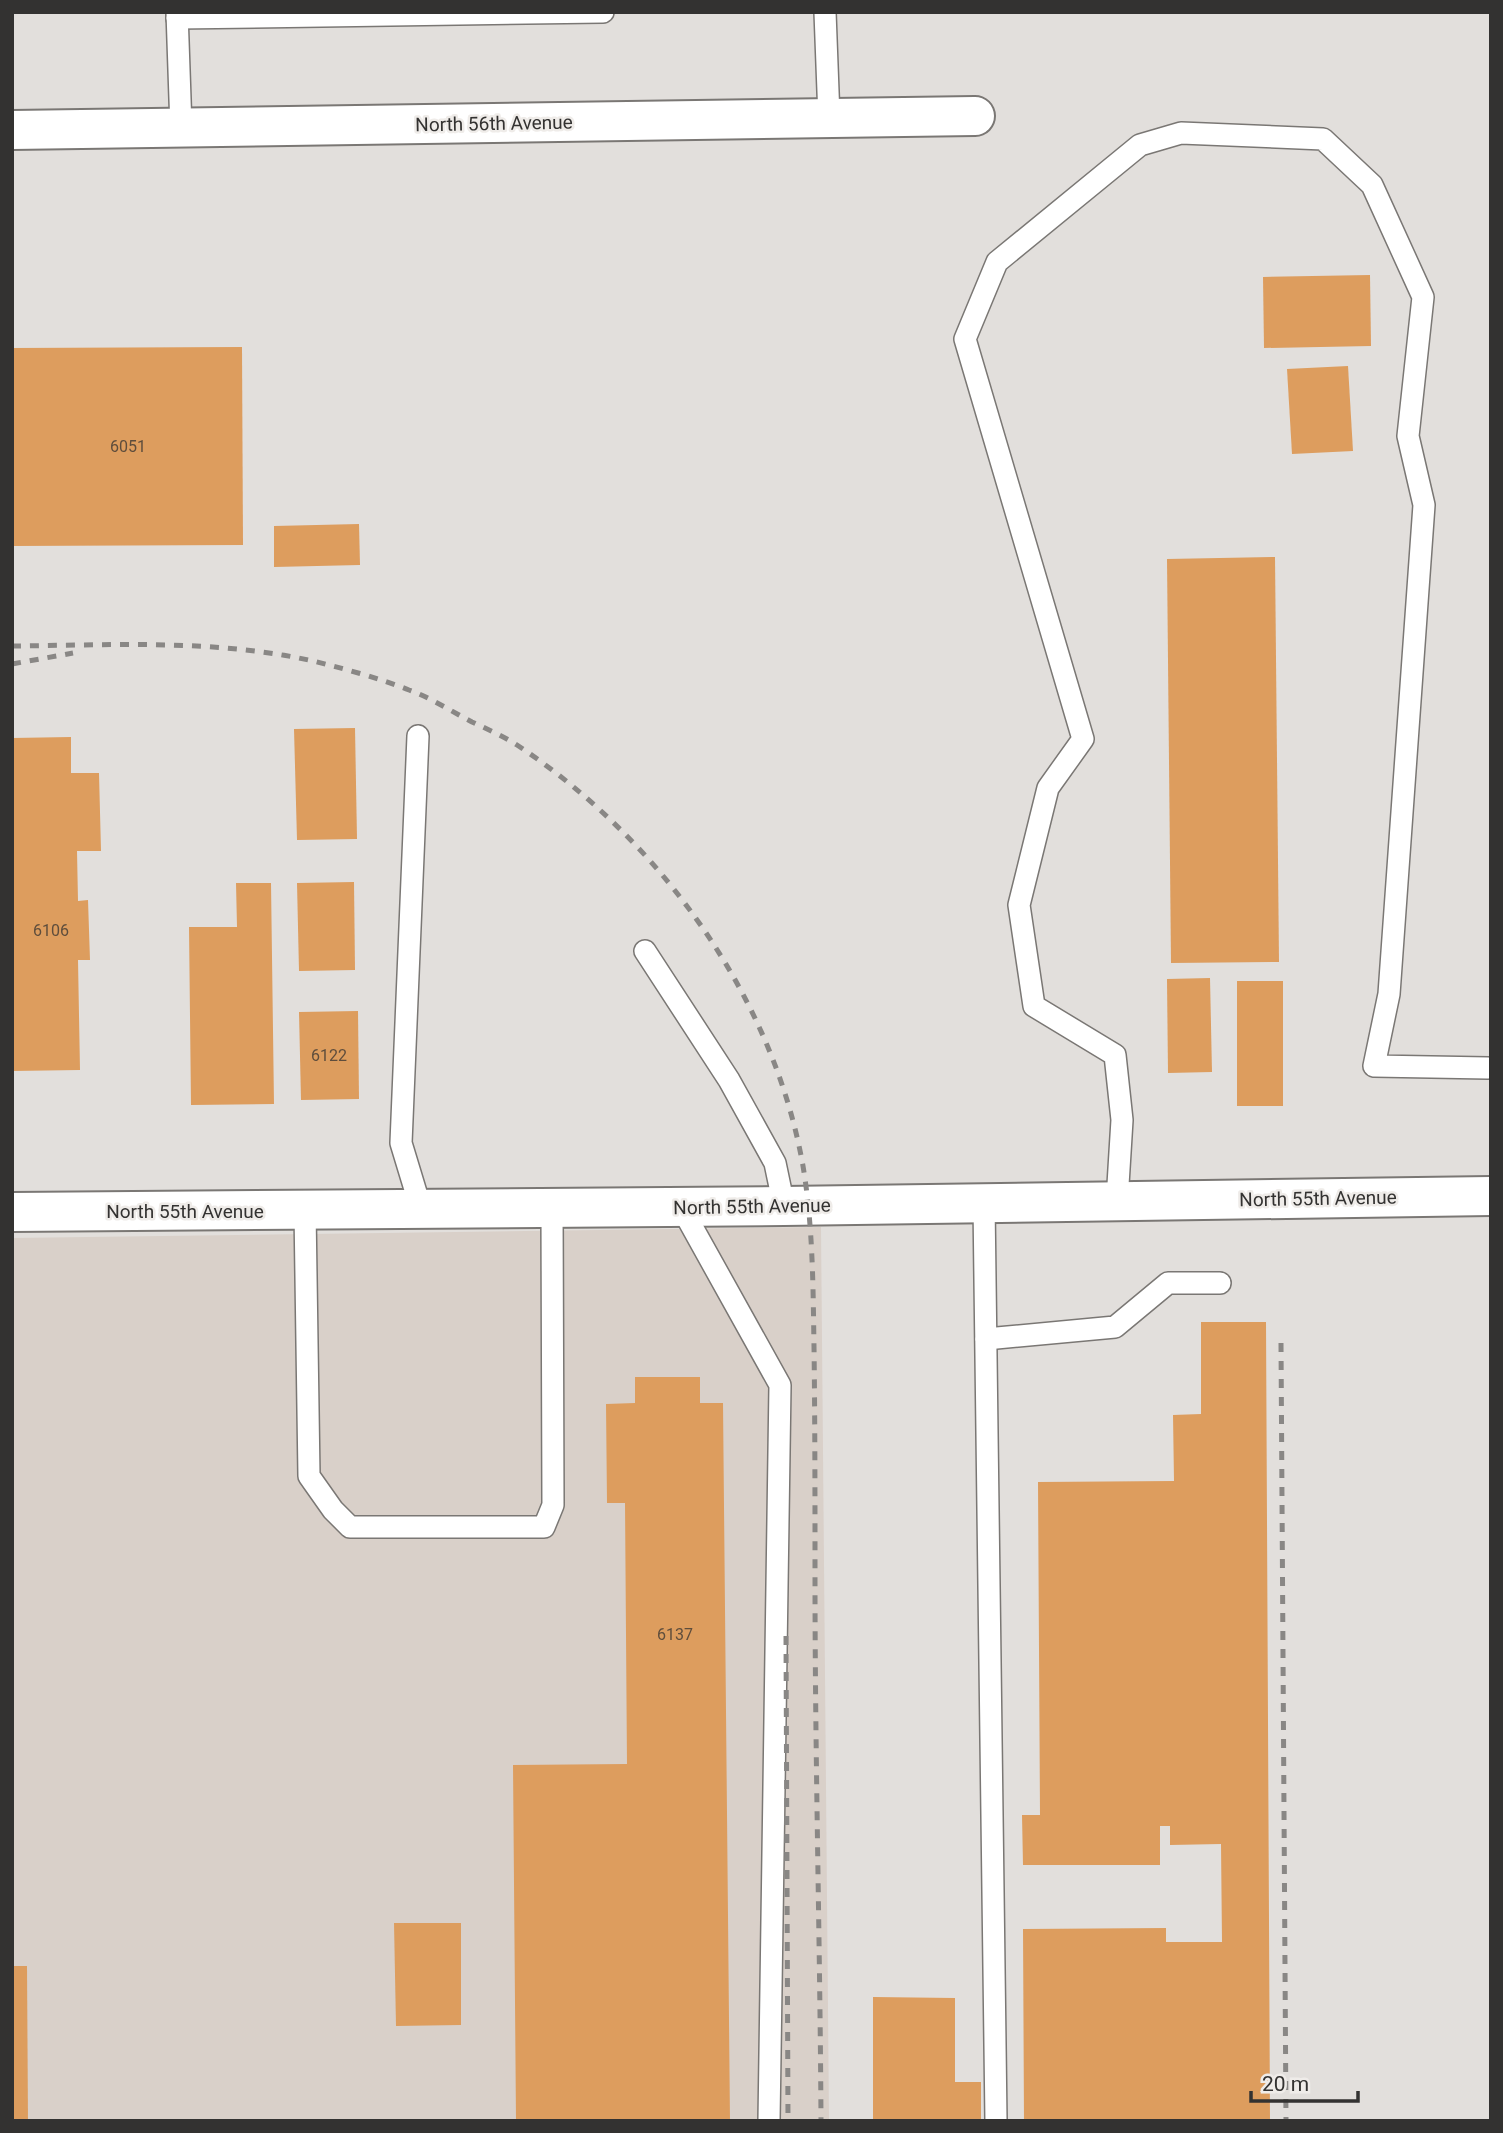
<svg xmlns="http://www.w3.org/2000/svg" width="1503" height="2133" font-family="Roboto,sans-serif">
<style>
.built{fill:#d9d0c9}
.building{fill:#dd9d5e}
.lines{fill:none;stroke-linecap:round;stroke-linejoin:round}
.lane-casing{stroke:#7a7774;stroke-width:24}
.street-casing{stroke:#7a7774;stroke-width:42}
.secondary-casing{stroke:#7a7774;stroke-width:42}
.lane{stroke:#fff;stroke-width:21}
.street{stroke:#fff;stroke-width:38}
.secondary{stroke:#fff;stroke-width:38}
.rail{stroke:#898785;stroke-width:5;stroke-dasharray:9 9;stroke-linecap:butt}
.labels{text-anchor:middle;stroke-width:5;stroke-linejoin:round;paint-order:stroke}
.number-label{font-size:16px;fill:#5e4d3c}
.street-label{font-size:19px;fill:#333231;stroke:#efece9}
</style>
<rect width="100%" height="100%" fill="#e2dfdc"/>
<path class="built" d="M 821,1227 L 829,2121 L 12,2121 L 12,1238 Z"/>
<g class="building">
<path d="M 1370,275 L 1371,346 L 1264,348 L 1263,277 Z"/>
<path d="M 242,347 L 243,545 L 12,546 L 12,348 Z"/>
<path d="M 1348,366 L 1353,451 L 1292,454 L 1287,369 Z"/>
<path d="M 359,524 L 360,565 L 274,567 L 274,526 Z"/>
<path d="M 1275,557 L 1279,962 L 1171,963 L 1167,559 Z"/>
<path d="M 355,728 L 357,839 L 297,840 L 294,729 Z"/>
<path d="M 71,737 L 71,773 L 99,773 L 101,851 L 77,851 L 78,901 L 88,900 L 90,960 L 78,960 L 80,1070 L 12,1071 L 12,738 Z"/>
<path d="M 354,882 L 355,970 L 299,971 L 297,883 Z"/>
<path d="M 236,883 L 271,883 L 274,1104 L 191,1105 L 189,927 L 237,927 Z"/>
<path d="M 1210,978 L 1212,1072 L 1168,1073 L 1167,979 Z"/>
<rect x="1237" y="981" width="46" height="125"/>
<path d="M 358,1011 L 359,1099 L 301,1100 L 299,1012 Z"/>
<path d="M 1201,1322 L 1266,1322 L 1270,2121 L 1024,2121 L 1023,1929 L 1166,1928 L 1166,1942 L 1222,1942 L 1221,1844 L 1170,1845 L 1170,1826 L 1160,1826 L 1160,1865 L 1023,1865 L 1022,1815 L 1040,1815 L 1038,1482 L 1174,1481 L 1173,1415 L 1201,1414 Z"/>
<path d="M 635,1377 L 700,1377 L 700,1403 L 723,1403 L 730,2121 L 516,2121 L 513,1765 L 627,1764 L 625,1503 L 607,1503 L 606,1404 L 635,1403 Z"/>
<path d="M 394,1923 L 461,1923 L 461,2025 L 396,2026 Z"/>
<path d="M 12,1966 L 27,1966 L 28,2121 L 12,2121 Z"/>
<path d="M 873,1997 L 955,1998 L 955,2082 L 981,2082 L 981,2121 L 873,2121 Z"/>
</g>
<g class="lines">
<g class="lane-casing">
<g id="lane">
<path d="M 177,12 L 181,128"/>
<path d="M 825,12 L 829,118"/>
<path d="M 177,18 L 603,12"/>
<path d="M 418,736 L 401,1143 L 421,1209"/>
<path d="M 645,951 L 729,1080 L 775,1163 L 784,1206"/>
<path d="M 1117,1201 L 1122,1120 L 1115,1055 L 1034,1006 L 1019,905 L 1048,788 L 1083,739 L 965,339 L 997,262 L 1140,145 L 1181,133 L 1323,139 L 1372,185 L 1423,297 L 1408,436 L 1424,505 L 1389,994 L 1374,1066 L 1488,1068"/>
<path d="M 984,1203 L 996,2121"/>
<path d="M 681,1207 L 780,1385 L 769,2121"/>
<path d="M 305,1210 L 309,1476 L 333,1510 L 350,1527 L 544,1527 L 553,1505 L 552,1207"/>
<path d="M 986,1339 L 1115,1327 L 1168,1283 L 1220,1283"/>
</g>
</g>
<g class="street-casing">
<path id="street" d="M 12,130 L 975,116"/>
</g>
<g class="secondary-casing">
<path id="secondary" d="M 12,1212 L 784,1206 L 1491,1196"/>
</g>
<use href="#lane" class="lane"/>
<use href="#street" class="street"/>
<use href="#secondary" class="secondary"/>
<g class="rail">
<path d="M 12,646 C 112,645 215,639 313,661 C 342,668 382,679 409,690 C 431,698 451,711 472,722 C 487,729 503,736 517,745 C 659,839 773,996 803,1166 C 813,1226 813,1286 814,1346 C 815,1424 815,1501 815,1578 C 815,1759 820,1940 821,2121"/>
<path d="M 12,664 L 73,653"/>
<path d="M 1281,1343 L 1286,2121"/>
<path d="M 786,1636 L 788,2121"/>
</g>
</g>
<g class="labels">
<g class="number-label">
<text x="128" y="452">6051</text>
<text x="51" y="936">6106</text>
<text x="329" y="1061">6122</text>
<text x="675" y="1640">6137</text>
</g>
<g class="street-label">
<text transform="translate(494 123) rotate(-1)" y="7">North 56th Avenue</text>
<text transform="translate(1318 1198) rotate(-1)" y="7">North 55th Avenue</text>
<text transform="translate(752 1206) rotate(-1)" y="7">North 55th Avenue</text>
<text x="185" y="1218">North 55th Avenue</text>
</g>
</g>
<rect width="1503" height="2133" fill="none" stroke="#333231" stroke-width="28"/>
<path d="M1251 2091v10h107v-10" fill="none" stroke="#333231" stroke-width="3.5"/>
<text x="1262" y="2091" font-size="21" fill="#333231" stroke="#efece9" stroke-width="5" paint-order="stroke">20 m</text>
</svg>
